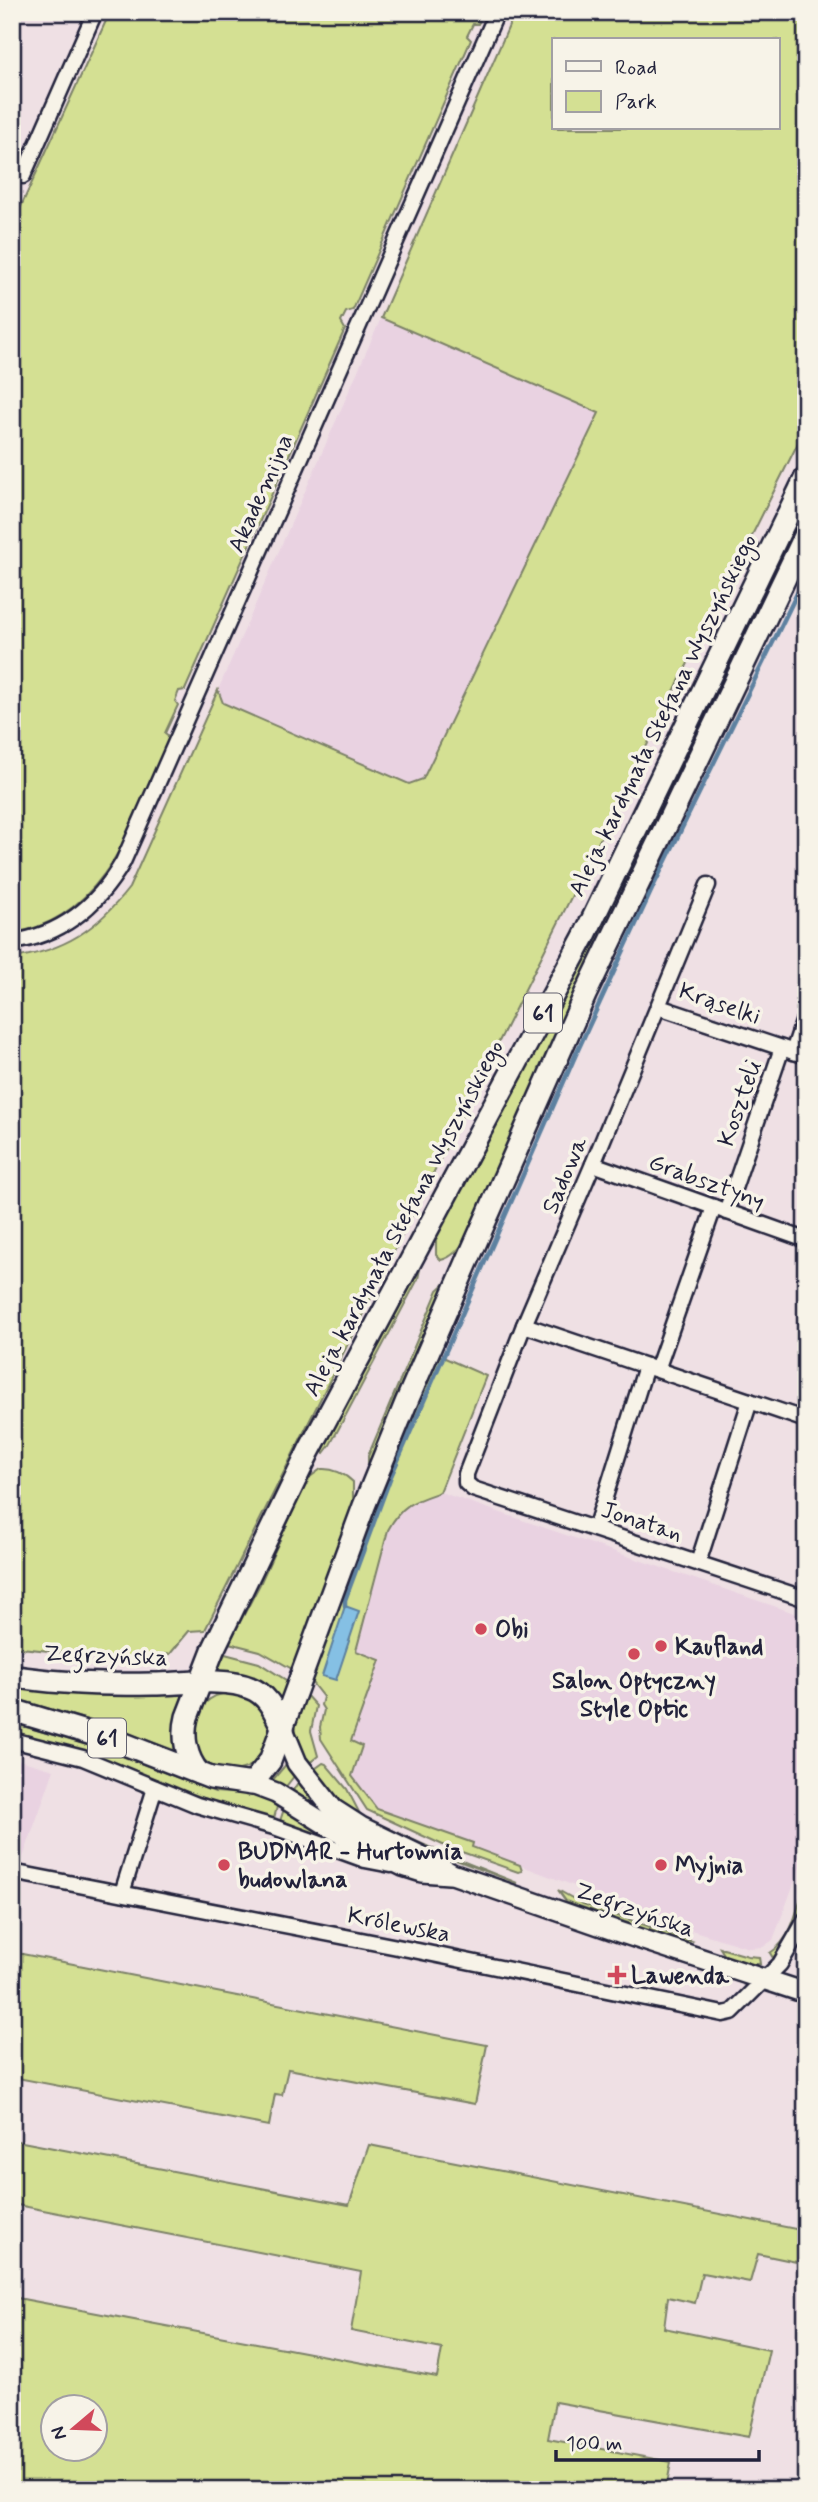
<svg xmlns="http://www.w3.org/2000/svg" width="818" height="2502" font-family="Mynerve,sans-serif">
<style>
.built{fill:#e9d2e1}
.green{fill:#d4e093;stroke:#7b8167;stroke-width:2;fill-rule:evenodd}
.water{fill:#85c0e4;stroke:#5d81a0;stroke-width:2}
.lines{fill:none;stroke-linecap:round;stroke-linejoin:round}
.stream{stroke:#5d81a0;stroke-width:4.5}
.minor-casing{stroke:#22223b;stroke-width:19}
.secondary-casing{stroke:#22223b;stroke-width:24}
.primary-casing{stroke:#22223b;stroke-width:26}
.minor{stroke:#f7f3e8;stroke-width:14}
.secondary{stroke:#f7f3e8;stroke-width:19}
.primary{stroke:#f7f3e8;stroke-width:21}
.poi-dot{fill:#d1495b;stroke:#f7f3e8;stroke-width:2.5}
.labels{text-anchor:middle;stroke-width:7;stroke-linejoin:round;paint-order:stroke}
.shield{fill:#f7f3e8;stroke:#62616f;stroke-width:2}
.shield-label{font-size:23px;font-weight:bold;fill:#22223b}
.street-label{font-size:24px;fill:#22223b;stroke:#f7f3e8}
.poi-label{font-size:24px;font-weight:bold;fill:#22223b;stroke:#f7f3e8;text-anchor:start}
</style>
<rect width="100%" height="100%" fill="#efe0e4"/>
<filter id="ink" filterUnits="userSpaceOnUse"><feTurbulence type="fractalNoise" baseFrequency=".0143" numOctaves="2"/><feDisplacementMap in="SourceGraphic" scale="14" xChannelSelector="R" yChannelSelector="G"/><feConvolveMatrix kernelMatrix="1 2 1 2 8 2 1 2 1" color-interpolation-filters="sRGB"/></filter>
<g filter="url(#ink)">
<g class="built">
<path d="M 381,318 L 599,413 L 423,779 L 409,784 L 223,703 L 218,690 Z"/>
<path d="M 440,1492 L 806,1617 L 806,1851 L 773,1940 L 763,1947 L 749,1948 L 691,1930 L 376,1811 L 352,1776 L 362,1746 L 351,1742 L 380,1660 L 356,1652 L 388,1530 L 397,1513 L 417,1500 Z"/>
<path d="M 12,1758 L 54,1770 L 20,1866 L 12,1865 Z"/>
</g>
<g class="green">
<path d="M 110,12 L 484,12 L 478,24 L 473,24 L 467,36 L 471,40 L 353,310 L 346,312 L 341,322 L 345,329 L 185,690 L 179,691 L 175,701 L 178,705 L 165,733 L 170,737 C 137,812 108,920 12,933 L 12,226 Z"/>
<path d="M 515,12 L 806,12 L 806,427 L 205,1630 L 189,1631 L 170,1654 L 124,1659 L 12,1647 L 12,958 C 65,951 97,929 129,888 L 218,690 L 223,703 L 409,784 L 423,779 L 599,413 L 381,318 ZM 554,40 L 778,40 L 778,128 L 554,128 Z"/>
<path d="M 806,486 L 806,511 L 601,936 L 466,1239 C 460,1248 453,1257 441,1260 L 436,1255 L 436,1229 Z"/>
<path d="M 421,1264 L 418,1279 L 330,1445 L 324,1453 L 319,1450 Z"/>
<path d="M 449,1280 L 368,1473 L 368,1456 L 438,1290 Z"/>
<path d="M 436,1354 L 486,1376 L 440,1492 C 414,1501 402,1504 388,1530 L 356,1651 L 380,1660 L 351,1741 L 362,1746 L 352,1776 L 377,1809 L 473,1843 L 472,1847 L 520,1865 L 522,1871 L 518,1872 L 445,1846 L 367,1810 L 321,1739 L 320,1727 L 324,1710 L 321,1705 L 323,1697 L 309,1679 L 349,1568 Z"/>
<path d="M 321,1469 C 333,1468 345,1474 353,1482 L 353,1512 L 294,1670 L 260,1651 L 229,1643 L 260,1584 L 304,1486 L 310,1477 Z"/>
<path d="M 225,1654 L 259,1663 L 289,1682 L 282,1703 L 215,1673 Z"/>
<path d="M 12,1685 L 139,1694 L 189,1694 L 179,1752 L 108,1726 L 12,1698 Z"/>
<path d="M 304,1693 L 316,1706 L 311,1731 L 318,1756 L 307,1765 C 292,1728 293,1730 304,1693 Z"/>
<circle cx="231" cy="1732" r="39"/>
<path d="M 12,1723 L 109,1751 L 215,1792 L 258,1795 L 278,1803 L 273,1822 L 112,1766 L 12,1735 Z"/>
<path d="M 288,1762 L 295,1775 L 284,1789 L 271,1782 Z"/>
<path d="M 323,1763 L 326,1764 L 347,1789 L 361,1816 L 442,1853 L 517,1883 L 406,1841 L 347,1810 L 312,1771 Z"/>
<path d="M 299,1781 L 335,1821 L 292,1792 Z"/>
<path d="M 285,1806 L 362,1851 L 279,1824 Z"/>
<path d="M 806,1879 L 806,1902 L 794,1928 L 773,1958 L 770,1953 C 794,1938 798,1904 806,1879 Z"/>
<path d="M 558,1890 L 583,1904 L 692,1941 L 687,1943 L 573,1904 L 566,1901 Z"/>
<path d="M 720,1948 L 748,1956 L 759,1957 L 760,1964 L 749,1964 L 725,1956 Z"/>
<path d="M 12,1952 L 487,2045 L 475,2104 L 288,2069 L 282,2095 L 275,2094 L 269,2126 L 12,2077 Z"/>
<path d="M 12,2140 L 349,2205 L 369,2145 L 806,2231 L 806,2264 L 758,2254 L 750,2282 L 702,2273 L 695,2303 L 668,2297 L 664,2328 L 769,2350 L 749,2437 L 555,2402 L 548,2439 L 671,2462 L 666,2490 L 12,2490 L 12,2297 L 437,2377 L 442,2349 L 351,2331 L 361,2272 L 12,2204 ZM 52,2408 L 94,2408 L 94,2450 L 52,2450 Z"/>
</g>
<path class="water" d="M 345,1606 L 359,1611 L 336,1680 L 322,1676 Z"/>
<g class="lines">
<path class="stream" d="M 345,1606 L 345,1600 L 391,1476 L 576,1054 L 653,887 L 806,575"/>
<g class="minor-casing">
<g id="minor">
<path d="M 23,176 L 95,12"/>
<path d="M 708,885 L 593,1164 L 524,1325 L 466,1474 L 466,1483 L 473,1489 L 806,1599"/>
<path d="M 12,942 C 62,935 98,905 123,862 L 497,12"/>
<path d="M 659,1007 L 806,1056"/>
<path d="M 793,1052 L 806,1013"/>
<path d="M 593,1164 L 806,1240"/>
<path d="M 726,1212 L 782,1048"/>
<path d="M 524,1325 L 806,1420"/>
<path d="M 657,1370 L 714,1207"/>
<path d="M 595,1529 L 646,1366"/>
<path d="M 698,1563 L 750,1401"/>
<path d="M 12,1740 L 83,1758 L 197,1805 L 274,1827 L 365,1860 L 391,1865"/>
<path d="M 12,1872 L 418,1951 L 723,2014 L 732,2012 L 780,1964 L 806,1919"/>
<path d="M 122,1893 L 155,1788"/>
</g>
</g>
<g class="secondary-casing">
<g id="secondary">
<path d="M 283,1729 L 297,1763 L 333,1809 L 361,1827 L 423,1857 L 452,1874 L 622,1933 L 806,1993"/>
<path d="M 252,1784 L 276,1793 L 351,1840 L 403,1866 L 422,1872 L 449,1874"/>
</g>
</g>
<g class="primary-casing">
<g id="primary">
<path d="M 12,1676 C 58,1684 106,1685 153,1684 C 181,1684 225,1677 250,1688 C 269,1695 275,1713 283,1729"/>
<path d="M 12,1710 L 122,1743 L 211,1778 L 252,1784 L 270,1761 L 364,1506 L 406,1403 L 471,1253 L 585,995 L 806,534"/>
<path d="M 199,1773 C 186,1758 182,1736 187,1717 L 213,1650 L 309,1451 L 584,937 L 806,477"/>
</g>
</g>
<use href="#minor" class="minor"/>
<use href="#secondary" class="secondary"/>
<use href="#primary" class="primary"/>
</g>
</g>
<g class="poi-dot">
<circle cx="481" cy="1629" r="7"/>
<circle cx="661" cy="1646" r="7"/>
<circle cx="634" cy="1654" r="7"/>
<circle cx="224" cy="1865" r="7"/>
<circle cx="661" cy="1865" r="7"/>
<path d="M613.5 1964.5h7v7h7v7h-7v7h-7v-7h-7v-7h7z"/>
</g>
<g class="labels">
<g class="shield">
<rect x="524" y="993.5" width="38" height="39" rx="5"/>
<rect x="88" y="1718.5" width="38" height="39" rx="5"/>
</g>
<g class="shield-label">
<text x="543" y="1021">61</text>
<text x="107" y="1746">61</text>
</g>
<g class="street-label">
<text transform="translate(260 493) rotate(-66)" y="8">Akademijna</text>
<text transform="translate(662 715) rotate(-64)" y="8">Aleja kardynała Stefana Wyszyńskiego</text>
<text transform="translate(720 1003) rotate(19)" y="8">Krąselki</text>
<text transform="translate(739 1103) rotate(-71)" y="8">Koszteli</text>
<text transform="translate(564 1175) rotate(-67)" y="8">Sadowa</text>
<text transform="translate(707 1181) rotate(20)" y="8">Grabsztyny</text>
<text transform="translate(403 1218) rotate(-62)" y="8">Aleja kardynała Stefana Wyszyńskiego</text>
<text transform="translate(642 1521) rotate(18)" y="8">Jonatan</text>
<text transform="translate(106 1655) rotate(2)" y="8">Zegrzyńska</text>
<text transform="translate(635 1909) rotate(19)" y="8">Zegrzyńska</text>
<text transform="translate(399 1924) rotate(11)" y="8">Królewska</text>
</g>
<g class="poi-label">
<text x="495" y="1637">Obi</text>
<text x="675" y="1654">Kaufland</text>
<text x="634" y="1688" text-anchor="middle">Salon Optyczny<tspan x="634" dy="28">Style Optic</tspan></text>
<text x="238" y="1859">BUDMAR - Hurtownia<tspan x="238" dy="28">budowlana</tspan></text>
<text x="675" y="1873">Myjnia</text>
<text x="631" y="1983">Lawenda</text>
</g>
</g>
<rect width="818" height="2502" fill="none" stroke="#f7f3e8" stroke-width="42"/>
<rect x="21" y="21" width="776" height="2460" fill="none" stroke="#22223b" stroke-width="2.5" filter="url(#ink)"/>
<rect x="552" y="38" width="228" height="91" fill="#f7f3e8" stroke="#a29fa3" stroke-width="2"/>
<rect x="566" y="61" width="35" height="10" fill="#f7f3e8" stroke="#a29fa3" stroke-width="2"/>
<text x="615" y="74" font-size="21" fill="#22223b">Road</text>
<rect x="566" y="91" width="35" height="21" fill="#d4e093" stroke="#a29fa3" stroke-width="2"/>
<text x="615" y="108" font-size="21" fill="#22223b">Park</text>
<g transform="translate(74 2428) rotate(251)"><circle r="33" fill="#f7f3e8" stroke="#a29fa3" stroke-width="2"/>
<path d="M0-5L12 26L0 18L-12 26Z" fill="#d1495b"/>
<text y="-10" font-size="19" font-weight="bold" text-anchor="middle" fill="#22223b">N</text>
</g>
<path d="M556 2450v10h203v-10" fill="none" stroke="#22223b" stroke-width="3.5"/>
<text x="566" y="2450" font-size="21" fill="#22223b" stroke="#f7f3e8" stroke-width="5" paint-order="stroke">100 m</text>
</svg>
